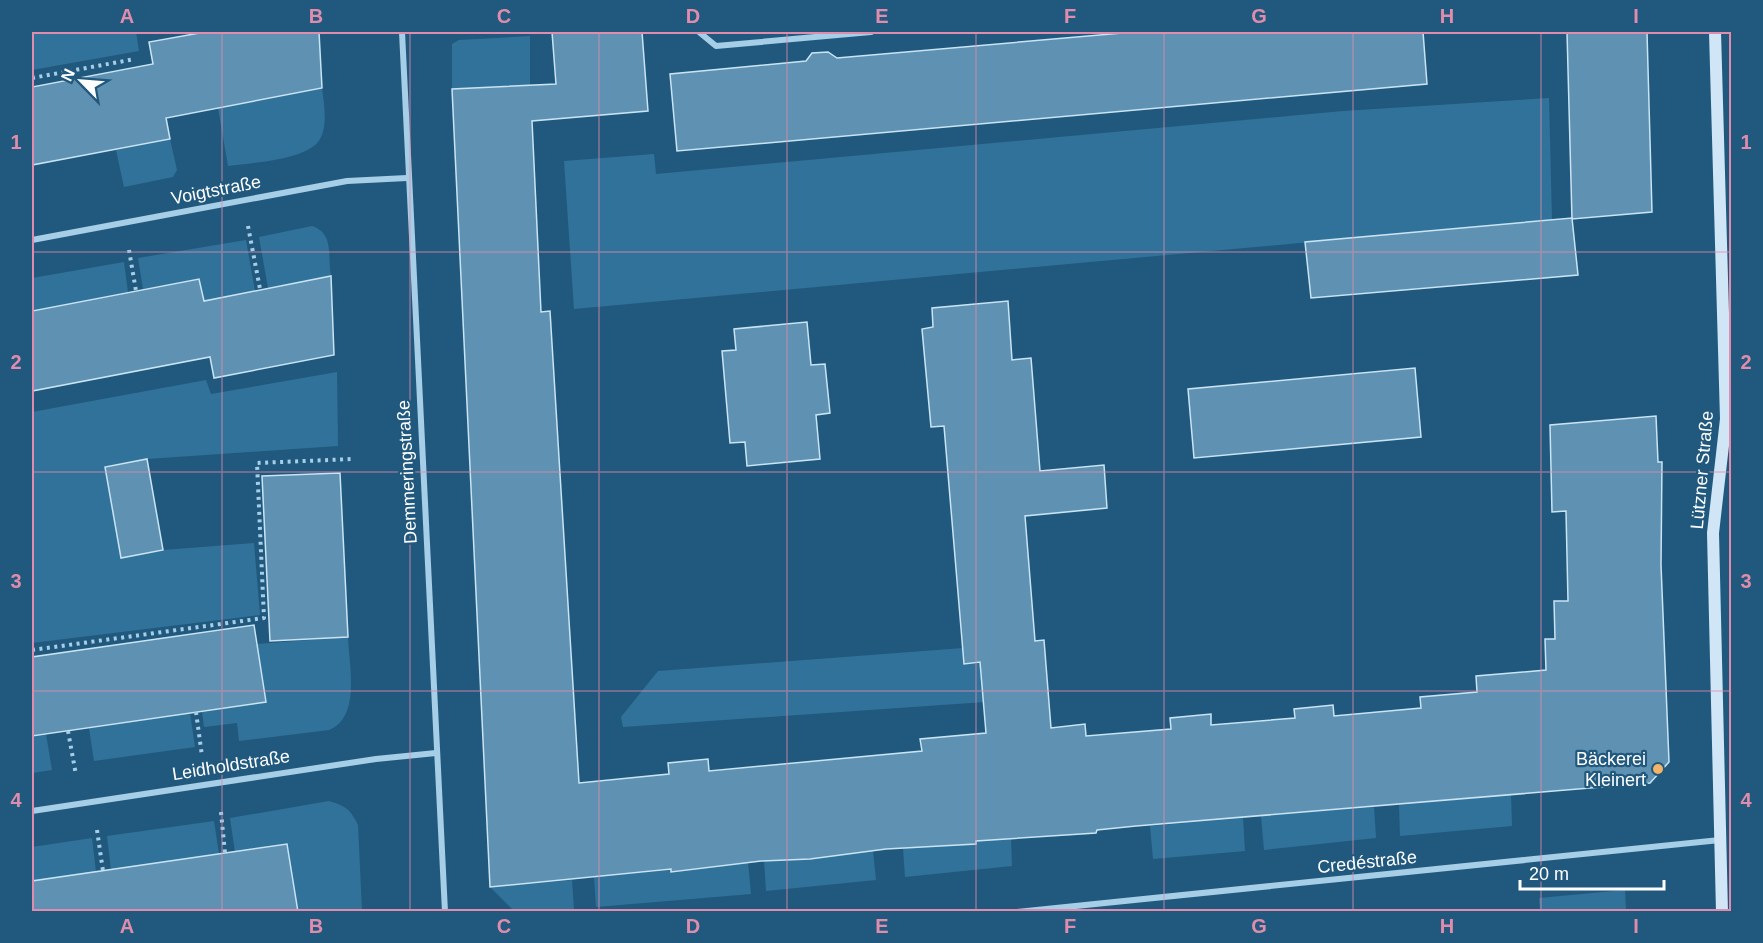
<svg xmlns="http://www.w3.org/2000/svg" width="1763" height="943" font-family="Helvetica,sans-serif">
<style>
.green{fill:#31729a}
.building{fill:#5e91b2;stroke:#c9e4f5;stroke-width:1.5}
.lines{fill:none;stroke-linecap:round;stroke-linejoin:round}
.path{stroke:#a6cee7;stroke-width:4;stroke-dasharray:3 4.5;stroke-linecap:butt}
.minor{stroke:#a6cee7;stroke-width:6}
.secondary{stroke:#d0e6f6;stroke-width:12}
.grid{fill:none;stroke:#e08cad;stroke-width:1.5;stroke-opacity:0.55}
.poi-dot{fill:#f3b468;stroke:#21597e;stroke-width:2}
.labels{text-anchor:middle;stroke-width:4.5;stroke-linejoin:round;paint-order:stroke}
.street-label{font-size:18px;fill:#fff;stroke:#21597e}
.poi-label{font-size:18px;fill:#fff;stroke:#21597e;text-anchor:end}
.neatline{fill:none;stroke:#e08cad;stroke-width:2}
.grid-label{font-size:20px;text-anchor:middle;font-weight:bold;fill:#e08cad}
</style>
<rect width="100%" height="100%" fill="#21597e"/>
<g class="green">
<path d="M 32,32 L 136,32 L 139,51 L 32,70 Z"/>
<path d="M 530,36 L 530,85 L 452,89 L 452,44 L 459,40 Z"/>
<path d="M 322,88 C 324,104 328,125 320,139 C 309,160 250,163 228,166 L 218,108 Z"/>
<path d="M 1549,98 L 1552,220 L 574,309 L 564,161 L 654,154 L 656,174 L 1343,111 Z"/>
<path d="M 170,139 L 177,170 L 173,177 L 124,187 L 116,150 Z"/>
<path d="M 312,226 C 335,234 327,256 331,276 L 268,288 L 259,237 Z"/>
<path d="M 246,240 L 255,291 L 204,301 L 199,279 L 143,289 L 138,258 Z"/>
<path d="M 124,262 L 128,292 L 32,311 L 32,278 Z"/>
<path d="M 337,372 L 338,446 L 147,459 L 105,467 L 121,558 L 163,550 L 254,543 L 260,615 L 32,643 L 32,412 L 206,380 L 211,394 Z"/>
<path d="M 348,637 C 349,665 361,717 329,730 L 239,741 L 237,723 L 204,727 L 202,712 L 266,702 L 257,644 Z"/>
<path d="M 963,648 L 965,663 L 980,662 L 981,677 L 999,701 L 623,727 L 621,717 L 658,671 Z"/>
<path d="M 190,713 L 195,747 L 94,761 L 89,728 Z"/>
<path d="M 46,734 L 52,770 L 32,773 L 32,736 Z"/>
<path d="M 1511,795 L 1512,826 L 1400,836 L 1399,805 Z"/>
<path d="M 329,801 C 346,806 351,810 358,825 L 362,911 L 298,911 L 287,844 L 235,852 L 230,818 Z"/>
<path d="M 1374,807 L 1376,838 L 1264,850 L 1261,816 Z"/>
<path d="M 1243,818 L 1245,851 L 1153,859 L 1150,826 Z"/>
<path d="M 214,821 L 219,854 L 111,870 L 107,836 Z"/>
<path d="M 92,838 L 96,872 L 32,881 L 32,847 Z"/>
<path d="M 1011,838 L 1012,866 L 905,877 L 903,848 L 976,844 L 976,841 Z"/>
<path d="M 873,851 L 876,880 L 766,891 L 764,861 L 810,859 Z"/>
<path d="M 748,862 L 751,894 L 596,907 L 594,876 L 671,870 L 672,872 Z"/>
<path d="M 572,880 L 574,910 L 514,911 L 490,887 Z"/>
<path d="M 1625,890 L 1626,911 L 1540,911 L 1539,898 Z"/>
</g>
<g class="building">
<path d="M 205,32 L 319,32 L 322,88 L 166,118 L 170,139 L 32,165 L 32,87 L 153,64 L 149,42 Z"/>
<path d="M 552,32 L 642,32 L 648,111 L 532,121 L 541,312 L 550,311 L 579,783 L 669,774 L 668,763 L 708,759 L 709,771 L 922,751 L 920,739 L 986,733 L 980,662 L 964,664 L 944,426 L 931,427 L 922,329 L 933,327 L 932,308 L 1008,301 L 1012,360 L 1031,358 L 1040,471 L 1104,465 L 1107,508 L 1025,516 L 1035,641 L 1044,640 L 1051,728 L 1085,724 L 1086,736 L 1171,729 L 1170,718 L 1211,714 L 1211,725 L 1295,718 L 1294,709 L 1333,705 L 1334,716 L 1421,708 L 1420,697 L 1477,692 L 1476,676 L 1546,670 L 1545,639 L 1555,639 L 1554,601 L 1568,601 L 1566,511 L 1552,512 L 1550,425 L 1656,416 L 1658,462 L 1662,462 L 1661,565 L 1669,762 L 1650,783 L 1136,826 L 1097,830 L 1096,833 L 976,841 L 976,844 L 886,849 L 810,859 L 761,861 L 671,872 L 671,869 L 490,887 L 452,89 L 556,84 Z"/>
<path d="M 1134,32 L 1423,32 L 1427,84 L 677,151 L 670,74 L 806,61 L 812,53 L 828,52 L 837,58 Z"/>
<path d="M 1567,32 L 1647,32 L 1652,212 L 1572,219 Z"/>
<path d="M 1572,218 L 1578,275 L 1311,298 L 1305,242 Z"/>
<path d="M 331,276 L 334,355 L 214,378 L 210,357 L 32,391 L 32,311 L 199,279 L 204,301 Z"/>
<path d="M 807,322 L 811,365 L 825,364 L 830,413 L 816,415 L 820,459 L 747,466 L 745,442 L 730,443 L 722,351 L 736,350 L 734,329 Z"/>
<path d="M 1415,368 L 1421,437 L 1194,458 L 1188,389 Z"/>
<path d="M 147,459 L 163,550 L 121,558 L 105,467 Z"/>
<path d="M 340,473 L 348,637 L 270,641 L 262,476 Z"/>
<path d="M 254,625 L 266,702 L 32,736 L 32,657 Z"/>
<path d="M 287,844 L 298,912 L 32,912 L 32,881 Z"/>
</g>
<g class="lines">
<g class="path">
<path d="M 32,78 L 135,59"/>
<path d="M 248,226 L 260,289"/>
<path d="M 129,250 L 136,291"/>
<path d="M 32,650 L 264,618 L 257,463 L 352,459"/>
<path d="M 196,712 L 202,756"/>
<path d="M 68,731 L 76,775"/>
<path d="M 221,812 L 225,853"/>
<path d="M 97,830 L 103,871"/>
</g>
<g class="minor">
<path d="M 402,32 L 445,912"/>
<path d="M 699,32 L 716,46 L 871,32"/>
<path d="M 32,240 L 347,181 L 407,178"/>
<path d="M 32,811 L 376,759 L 436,753"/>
<path d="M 1017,912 L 1720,840"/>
</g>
<path class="secondary" d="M 1715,32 L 1726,419 L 1713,533 L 1722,912"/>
</g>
<path class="grid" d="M 222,32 L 222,912M 410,32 L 410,912M 599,32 L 599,912M 787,32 L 787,912M 976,32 L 976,912M 1164,32 L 1164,912M 1353,32 L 1353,912M 1541,32 L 1541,912M 32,252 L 1732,252M 32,472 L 1732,472M 32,691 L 1732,691"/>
<circle class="poi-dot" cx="1658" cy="769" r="6"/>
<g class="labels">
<g class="street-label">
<text transform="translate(216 190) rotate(-11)" y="6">Voigtstraße</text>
<text transform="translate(1702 470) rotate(-85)" y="6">Lützner Straße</text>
<text transform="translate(407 472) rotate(-93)" y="6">Demmeringstraße</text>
<text transform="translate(231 765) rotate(-9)" y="6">Leidholdstraße</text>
<text transform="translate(1367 862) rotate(-6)" y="6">Credéstraße</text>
</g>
<g class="poi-label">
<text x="1646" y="765">Bäckerei<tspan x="1646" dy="21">Kleinert</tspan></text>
</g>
</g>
<rect width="1763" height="943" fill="none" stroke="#21597e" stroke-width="66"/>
<g transform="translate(81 81) rotate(295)" stroke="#21597e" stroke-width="4.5" paint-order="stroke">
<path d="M0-4.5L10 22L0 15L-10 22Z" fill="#ffffff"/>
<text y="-9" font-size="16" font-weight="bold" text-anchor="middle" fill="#ffffff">N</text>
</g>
<path d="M1520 880v9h144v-9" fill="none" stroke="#ffffff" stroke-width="3"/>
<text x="1529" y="880" font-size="18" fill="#ffffff" stroke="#21597e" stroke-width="4.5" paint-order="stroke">20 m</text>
<rect x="33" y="33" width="1697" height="877" class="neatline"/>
<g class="grid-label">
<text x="127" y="23">A</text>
<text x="316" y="23">B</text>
<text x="504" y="23">C</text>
<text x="693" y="23">D</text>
<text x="882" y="23">E</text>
<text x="1070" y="23">F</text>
<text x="1259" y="23">G</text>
<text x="1447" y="23">H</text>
<text x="1636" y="23">I</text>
<text x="16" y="149">1</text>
<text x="1746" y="149">1</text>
<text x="16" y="369">2</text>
<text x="1746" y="369">2</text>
<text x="16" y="588">3</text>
<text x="1746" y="588">3</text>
<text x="16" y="807">4</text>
<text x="1746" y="807">4</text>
<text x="127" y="933">A</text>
<text x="316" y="933">B</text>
<text x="504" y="933">C</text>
<text x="693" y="933">D</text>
<text x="882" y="933">E</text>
<text x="1070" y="933">F</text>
<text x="1259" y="933">G</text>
<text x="1447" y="933">H</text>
<text x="1636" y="933">I</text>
</g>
</svg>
